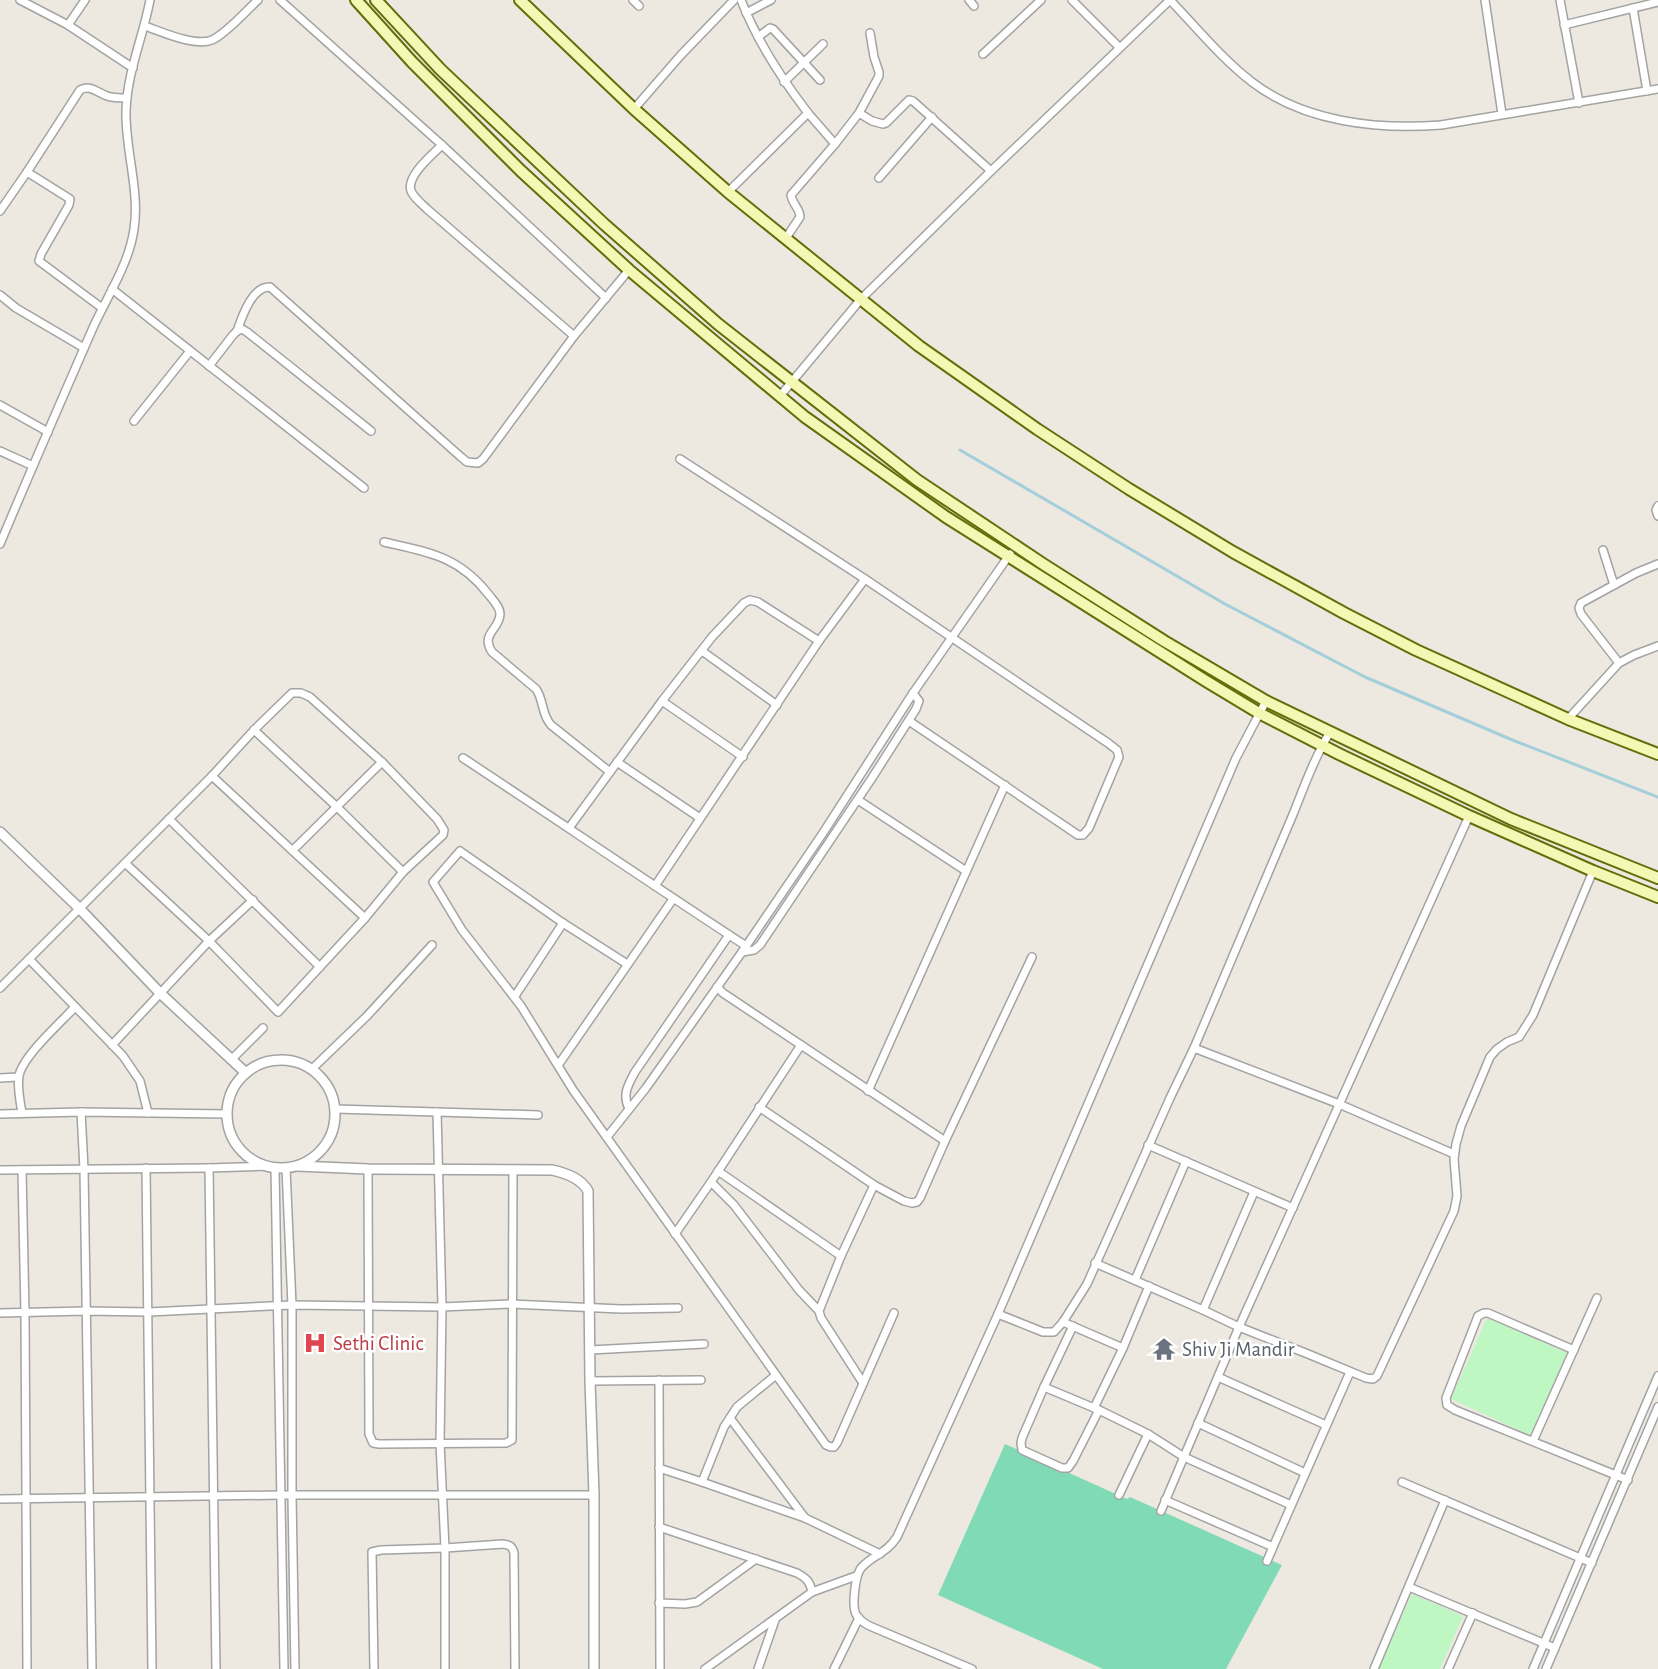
<svg xmlns="http://www.w3.org/2000/svg" width="1658" height="1669" font-family="'Alegreya Sans',sans-serif">
<style>
.park{fill:#bef7c2}
.pitch{fill:#81dab6}
.lines{fill:none;stroke-linecap:round;stroke-linejoin:round}
.stream{stroke:#a3ceda;stroke-width:3}
.minor-casing{stroke:#a3a3a3;stroke-width:10}
.tertiary-casing{stroke:#a3a3a3;stroke-width:12}
.secondary-casing{stroke:#646d08;stroke-width:14}
.minor{stroke:#fff;stroke-width:7}
.tertiary{stroke:#fff;stroke-width:9}
.secondary{stroke:#f5f7b5;stroke-width:10}
.labels{text-anchor:middle;stroke-width:5;stroke-linejoin:round;paint-order:stroke}
.health-label{font-size:21px;fill:#be3a42;stroke:#fff;text-anchor:start}
.worship-label{font-size:21px;fill:#5b616d;stroke:#fff;text-anchor:start}
</style>
<rect width="100%" height="100%" fill="#ede9e1"/>
<g class="park">
<path d="M 1487,1318 L 1567,1353 L 1530,1435 L 1451,1399 Z"/>
<path d="M 1412,1594 L 1463,1616 L 1440,1669 L 1379,1669 Z"/>
</g>
<path class="pitch" d="M 1005,1444 L 1127,1499 L 1130,1497 L 1282,1565 L 1226,1669 L 1103,1669 L 938,1595 Z"/>
<g class="lines">
<path class="stream" d="M 960,450 L 1225,604 L 1365,677 L 1510,739 L 1658,797"/>
<g class="minor-casing">
<g id="minor">
<path d="M 20,0 L 68,25 L 133,68"/>
<path d="M 280,0 L 442,145 L 606,298"/>
<path d="M 633,0 L 639,6"/>
<path d="M 969,0 L 974,6"/>
<path d="M 1072,0 L 1119,47"/>
<path d="M 1485,0 L 1502,114"/>
<path d="M 1560,0 L 1579,103"/>
<path d="M 1633,8 L 1647,91"/>
<path d="M 746,13 L 771,0"/>
<path d="M 68,25 L 85,0"/>
<path d="M 1564,25 L 1658,2"/>
<path d="M 145,26 C 162,32 195,47 212,40 C 226,34 247,10 258,0"/>
<path d="M 758,37 L 770,28 L 773,29 L 820,80"/>
<path d="M 983,54 L 1041,0"/>
<path d="M 784,82 L 823,44"/>
<path d="M 634,109 L 680,56 L 734,0"/>
<path d="M 859,113 L 872,121 L 883,124 L 886,123 L 909,100 L 913,101 L 991,171"/>
<path d="M 835,144 L 859,113 L 879,76 L 879,72 L 874,57 L 870,33"/>
<path d="M 442,145 C 432,155 406,176 411,191 C 414,198 422,204 427,209 L 574,336"/>
<path d="M 27,172 L 70,199 L 69,205 L 41,254 L 39,261 L 102,308"/>
<path d="M 879,178 L 932,117"/>
<path d="M 728,192 L 808,113 C 781,78 757,41 741,0"/>
<path d="M 0,211 L 27,172 L 80,90 C 90,84 98,93 107,96 C 113,98 121,98 127,98"/>
<path d="M 786,238 L 800,217 C 800,208 792,204 791,195 L 835,144 L 808,113"/>
<path d="M 112,289 L 364,488"/>
<path d="M 0,295 L 16,308 L 84,348"/>
<path d="M 237,331 C 242,317 252,286 270,287 L 461,457 L 467,462 L 478,463 L 483,459 L 574,336 L 629,270"/>
<path d="M 209,366 L 233,335 L 237,331 L 242,329 L 247,332 L 371,431"/>
<path d="M 780,396 L 861,299 L 991,171 L 1170,0 C 1196,27 1222,59 1252,82 C 1304,122 1377,130 1441,125 L 1658,89"/>
<path d="M 0,405 L 48,432"/>
<path d="M 134,421 L 190,351"/>
<path d="M 0,451 L 33,466"/>
<path d="M 680,459 L 865,579 L 1108,743 L 1117,750 L 1119,757 L 1089,828 L 1083,835 L 1078,835 L 909,721"/>
<path d="M 1658,506 L 1656,510 L 1658,516"/>
<path d="M 384,542 C 428,552 459,556 489,595 C 493,600 500,607 500,614 C 500,629 480,634 492,652 L 536,689 C 544,700 541,714 551,725 L 610,772"/>
<path d="M 0,544 C 30,472 61,401 92,330 C 106,298 129,265 134,229 C 140,190 125,150 126,111 C 127,73 143,37 150,0"/>
<path d="M 1603,550 L 1614,585"/>
<path d="M 702,651 L 777,705"/>
<path d="M 1619,663 L 1581,614 L 1579,608 L 1581,603 L 1636,573 L 1658,564"/>
<path d="M 662,701 L 743,757"/>
<path d="M 1568,719 L 1619,663 L 1634,655 L 1658,646"/>
<path d="M 254,730 L 337,807 L 403,872"/>
<path d="M 463,758 C 557,820 651,884 746,946"/>
<path d="M 617,762 L 700,818"/>
<path d="M 212,776 L 365,918"/>
<path d="M 858,800 L 966,871"/>
<path d="M 169,819 L 320,967"/>
<path d="M 569,828 L 662,701 L 712,637 L 744,603 L 750,600 L 758,602 L 819,641"/>
<path d="M 293,850 L 382,762"/>
<path d="M 655,886 L 819,641 L 865,579"/>
<path d="M 742,952 L 754,950 L 760,945 L 872,778 L 916,709 L 919,701 L 913,693"/>
<path d="M 29,959 L 123,1056 L 140,1081 L 148,1113"/>
<path d="M 627,964 L 563,923 L 460,851 L 433,882 L 462,930 L 521,1006 L 573,1090 L 826,1445 L 831,1447 L 834,1447 L 837,1443 L 894,1313"/>
<path d="M 717,987 L 723,993 L 945,1141"/>
<path d="M 0,988 L 212,776 L 254,730 L 292,693 L 301,693 L 310,697 L 382,762 L 437,819 L 444,830 L 443,835 L 403,872 L 365,918 L 278,1012 L 209,941 L 125,863"/>
<path d="M 515,996 L 563,923"/>
<path d="M 112,1045 L 209,941 L 253,900"/>
<path d="M 1194,1048 L 1339,1104 L 1454,1154"/>
<path d="M 231,1060 L 263,1028"/>
<path d="M 559,1064 L 673,899"/>
<path d="M 312,1069 L 367,1016 L 432,945"/>
<path d="M 0,1078 L 18,1077"/>
<path d="M 868,1091 L 1005,785"/>
<path d="M 759,1107 L 874,1185 L 904,1201 L 912,1203 L 917,1202 L 920,1198 L 945,1141 L 1032,957"/>
<path d="M 335,1109 L 437,1112 L 442,1307 L 440,1443 L 445,1548 L 445,1669"/>
<path d="M 629,1109 C 622,1094 628,1085 635,1072 L 729,935"/>
<path d="M 81,1112 L 84,1169 L 92,1669"/>
<path d="M 437,1112 L 538,1115"/>
<path d="M 22,1113 C 20,1101 17,1087 19,1076 C 22,1057 61,1022 75,1007"/>
<path d="M 0,1114 L 81,1112 L 227,1114"/>
<path d="M 607,1137 L 646,1088 L 742,952 L 823,833 L 913,693 L 1010,554"/>
<path d="M 1148,1145 L 1293,1208"/>
<path d="M 146,1168 L 152,1669"/>
<path d="M 275,1168 L 284,1669"/>
<path d="M 286,1168 L 292,1305 L 292,1496 L 295,1669"/>
<path d="M 368,1169 L 369,1434 L 373,1443 L 379,1444 L 506,1443 L 512,1440 L 513,1170"/>
<path d="M 0,1170 L 209,1168"/>
<path d="M 22,1170 L 25,1313 L 27,1669"/>
<path d="M 718,1171 L 841,1256"/>
<path d="M 711,1182 L 734,1205 L 799,1290 L 819,1311 L 821,1318 L 863,1383"/>
<path d="M 675,1234 L 711,1182 L 801,1045"/>
<path d="M 1095,1263 L 1203,1310 L 1239,1327 L 1308,1354 L 1366,1378 L 1373,1379 L 1377,1376 L 1454,1211 L 1457,1196 L 1454,1159 L 1456,1144 L 1461,1126 L 1490,1057 L 1497,1049 L 1507,1042 L 1519,1037 L 1533,1015 L 1593,871"/>
<path d="M 1135,1280 L 1186,1161"/>
<path d="M 1203,1310 L 1254,1192"/>
<path d="M 819,1311 L 841,1256 L 874,1185"/>
<path d="M 0,1313 L 86,1311 L 149,1312 L 292,1305 L 442,1307 L 511,1304 L 621,1309 L 678,1308"/>
<path d="M 998,1314 L 1043,1332 L 1054,1332 L 1063,1322 L 1087,1284 L 1170,1098 L 1194,1048 L 1294,812 C 1305,784 1315,757 1330,732"/>
<path d="M 1063,1322 L 1123,1348"/>
<path d="M 1073,1326 L 1044,1387 L 1022,1438 L 1021,1443 L 1022,1450 L 1062,1468 L 1068,1468 L 1073,1461 L 1099,1410"/>
<path d="M 590,1350 L 704,1344"/>
<path d="M 1574,1350 L 1488,1313 L 1484,1313 L 1478,1316 L 1446,1398 L 1447,1405 L 1455,1410 L 1628,1480"/>
<path d="M 1218,1377 L 1326,1425"/>
<path d="M 659,1380 L 660,1669"/>
<path d="M 590,1381 L 701,1380"/>
<path d="M 1044,1387 L 1099,1410 L 1148,1434 L 1184,1457 L 1291,1505"/>
<path d="M 1094,1408 L 1123,1348 L 1149,1286"/>
<path d="M 730,1418 L 805,1518"/>
<path d="M 1198,1423 L 1305,1473"/>
<path d="M 1533,1441 L 1597,1298"/>
<path d="M 659,1468 L 702,1482 L 805,1518 L 880,1554"/>
<path d="M 702,1482 L 724,1427 L 737,1407 L 776,1375"/>
<path d="M 1402,1482 L 1592,1563"/>
<path d="M 1119,1495 L 1148,1434"/>
<path d="M 0,1499 L 281,1495 L 594,1495"/>
<path d="M 1165,1500 L 1273,1547 L 1350,1372"/>
<path d="M 1161,1511 L 1239,1327 L 1469,816"/>
<path d="M 659,1527 L 797,1573 C 806,1578 810,1581 812,1592"/>
<path d="M 1267,1561 L 1273,1547"/>
<path d="M 1409,1587 L 1555,1648"/>
<path d="M 659,1603 L 685,1604 L 697,1602 L 756,1559"/>
<path d="M 216,1669 L 209,1168 L 267,1166"/>
<path d="M 374,1669 L 372,1552 L 381,1550 L 445,1548 L 503,1544 C 510,1545 512,1546 514,1553 L 515,1669"/>
<path d="M 705,1669 L 812,1592 L 856,1576"/>
<path d="M 758,1669 L 775,1620"/>
<path d="M 834,1669 L 859,1618"/>
<path d="M 972,1669 L 872,1627 C 867,1625 861,1621 857,1616 C 851,1608 855,1574 862,1567 C 874,1554 886,1554 897,1537 L 998,1314 L 1236,758 L 1266,701"/>
<path d="M 1374,1669 L 1445,1500"/>
<path d="M 1448,1669 L 1473,1613"/>
<path d="M 1533,1669 L 1658,1376"/>
<path d="M 1546,1669 L 1658,1407"/>
</g>
</g>
<g class="tertiary-casing">
<g id="tertiary">
<path d="M 0,832 L 80,909 L 160,993 L 246,1073"/>
<circle cx="281" cy="1114" r="54"/>
<path d="M 297,1166 L 368,1169 L 552,1170 C 566,1173 581,1178 588,1191 L 590,1381 L 594,1495 L 594,1669"/>
</g>
</g>
<g class="secondary-casing">
<g id="secondary">
<path d="M 356,0 L 412,62 L 521,171 L 629,270 L 805,417 L 946,517 L 1206,681 L 1259,713 L 1339,754 L 1469,816 L 1593,871 L 1658,897"/>
<path d="M 376,0 L 440,69 L 604,224 L 718,324 L 917,480 L 1043,564 L 1164,641 L 1266,701 L 1511,819 L 1658,878"/>
<path d="M 520,0 L 634,109 L 728,192 L 919,346 L 1037,429 L 1129,489 L 1233,552 L 1344,613 L 1416,650 L 1568,719 L 1658,754"/>
</g>
</g>
<use href="#minor" class="minor"/>
<use href="#tertiary" class="tertiary"/>
<use href="#secondary" class="secondary"/>
</g>
<defs>
<g id="hospital-bare" transform="scale(1.8)"><path d="M-5-5h3v3.5h4V-5h3V5h-3V1.5h-4V5h-3Z" fill="#e0444e" stroke="#fff" stroke-width="2.5" paint-order="stroke"/></g>
<g id="temple-bare" transform="scale(1.8)"><path d="M0-6L5-2H3V0L6.5 2.5H4V6H1.5V3h-3V6H-4V2.5H-6.5L-3 0V-2H-5Z" fill="#6b7280" stroke="#fff" stroke-width="2.5" paint-order="stroke"/></g>
</defs>
<g fill-rule="evenodd">
<use href="#hospital-bare" x="315" y="1343"/>
<use href="#temple-bare" x="1164" y="1349"/>
</g>
<g class="labels">
<g class="health-label">
<text x="333" y="1350">Sethi Clinic</text>
</g>
<g class="worship-label">
<text x="1182" y="1356">Shiv Ji Mandir</text>
</g>
</g>
</svg>
